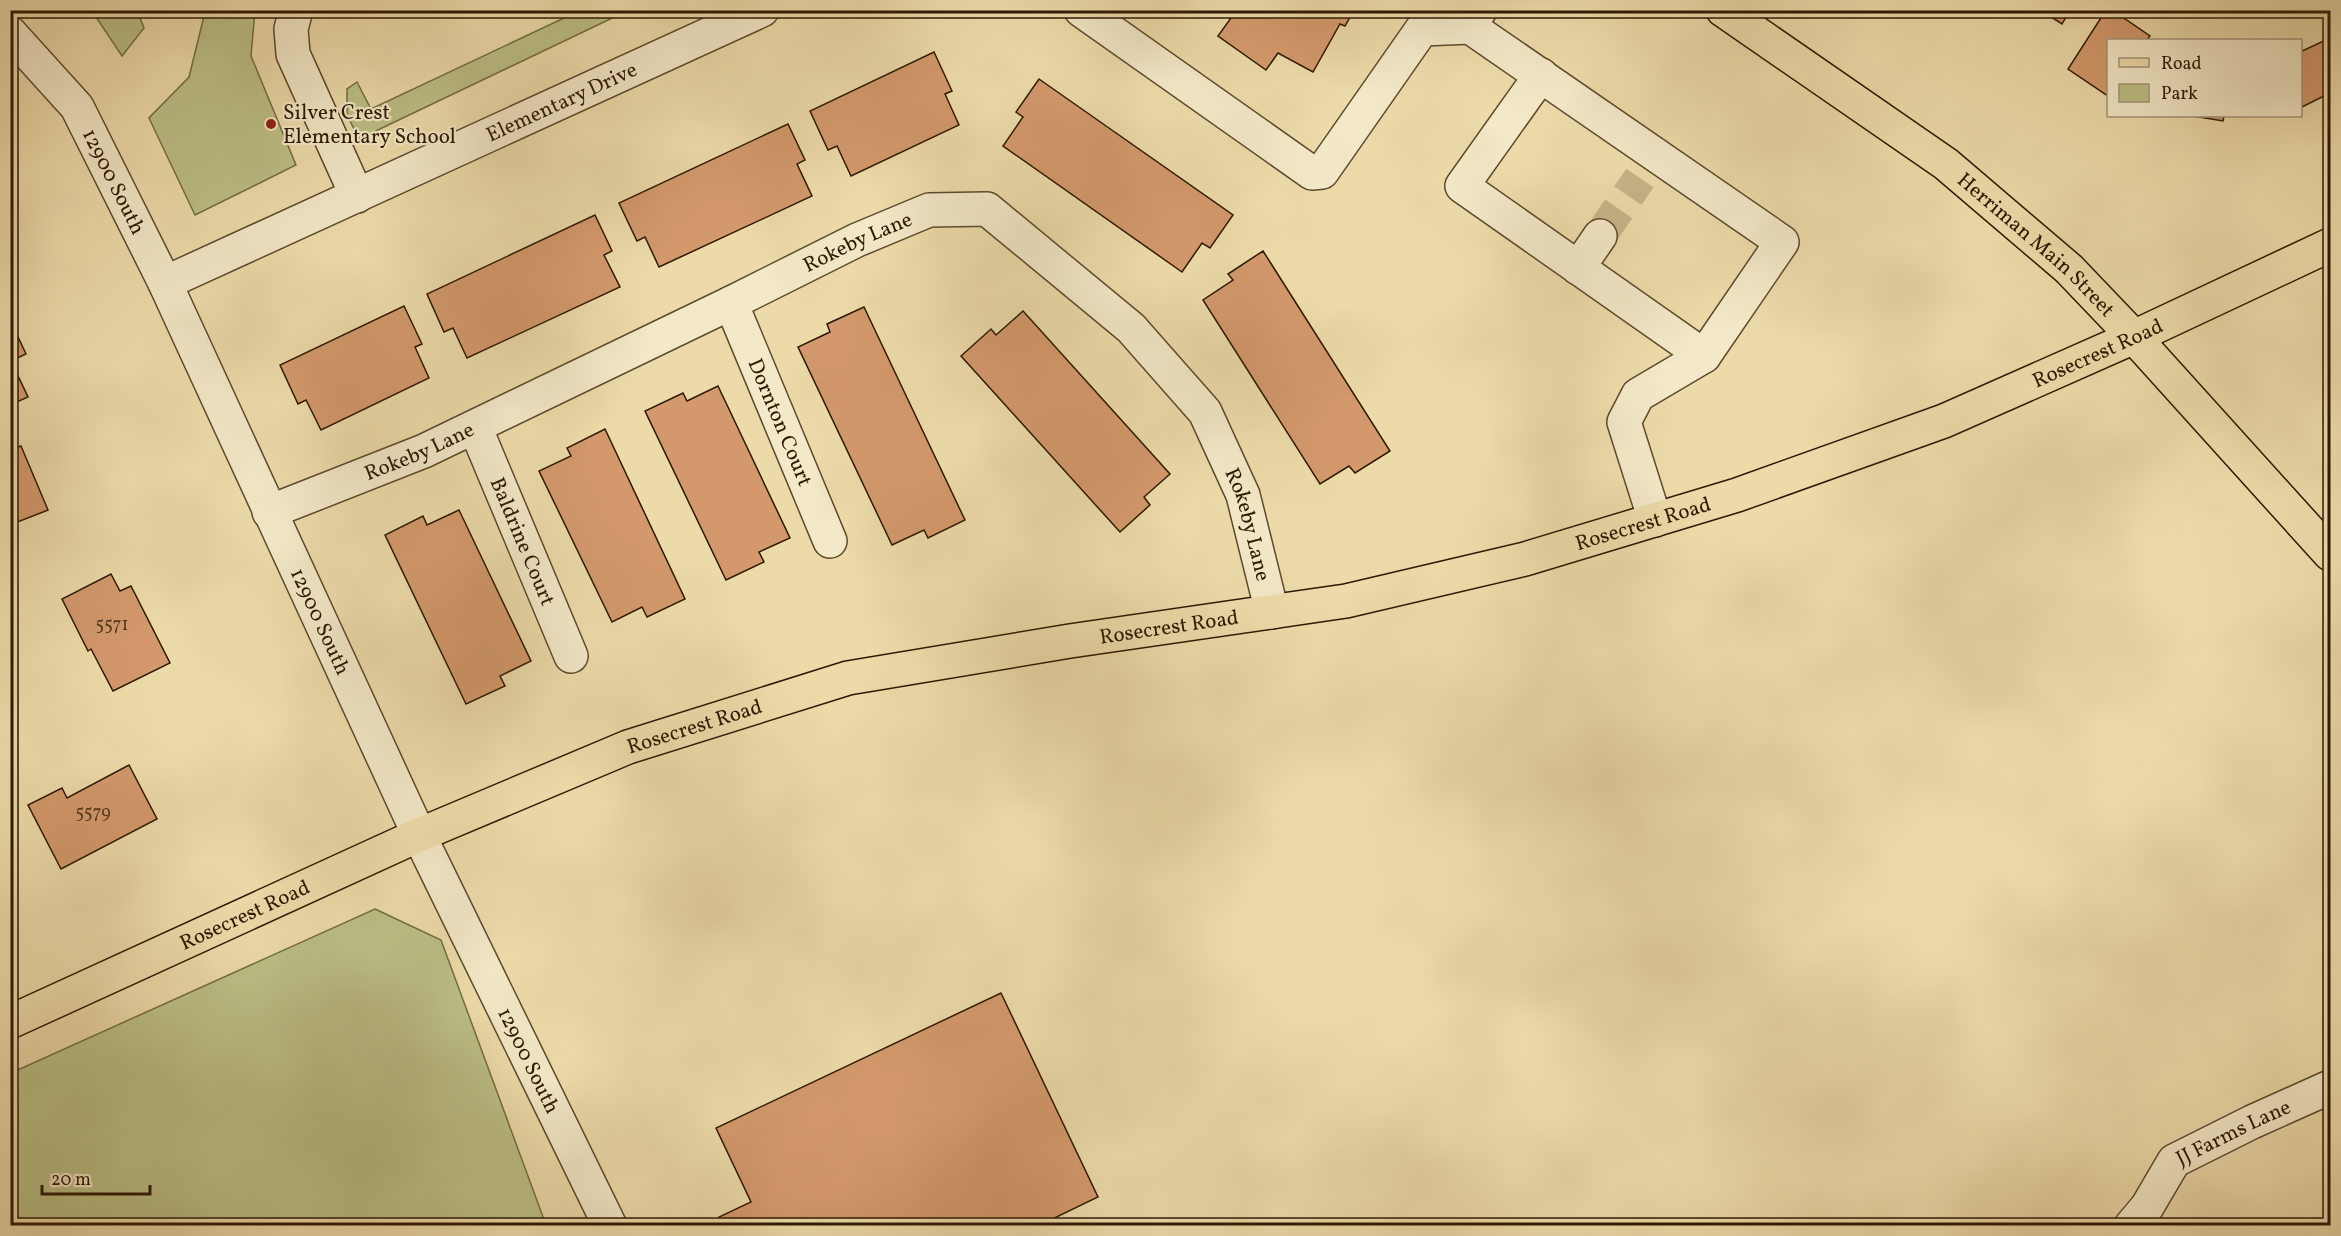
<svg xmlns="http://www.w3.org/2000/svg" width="2341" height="1236" font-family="Vollkorn,serif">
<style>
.green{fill:#bbbf85;stroke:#746c44;stroke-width:1.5}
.building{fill:#d3996c;stroke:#2d1804;stroke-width:1.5}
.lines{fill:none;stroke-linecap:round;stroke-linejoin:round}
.minor-tunnel{stroke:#c6b488;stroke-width:33;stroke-dasharray:33 16;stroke-linecap:butt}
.minor-casing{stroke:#5d492d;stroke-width:36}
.major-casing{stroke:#2d1804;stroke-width:36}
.minor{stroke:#f3e8c7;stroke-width:33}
.major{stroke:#ecdba9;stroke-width:33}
.poi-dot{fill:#8f2418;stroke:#f3e8c7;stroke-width:2}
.labels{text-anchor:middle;stroke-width:4.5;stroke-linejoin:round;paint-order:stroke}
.number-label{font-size:18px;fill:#56381e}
.street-label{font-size:21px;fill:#2d1804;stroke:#f3e8c7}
.poi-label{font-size:21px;fill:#2d1804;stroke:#f3e8c7;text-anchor:start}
</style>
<rect width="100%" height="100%" fill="#ecdba9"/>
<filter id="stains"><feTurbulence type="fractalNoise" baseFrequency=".00333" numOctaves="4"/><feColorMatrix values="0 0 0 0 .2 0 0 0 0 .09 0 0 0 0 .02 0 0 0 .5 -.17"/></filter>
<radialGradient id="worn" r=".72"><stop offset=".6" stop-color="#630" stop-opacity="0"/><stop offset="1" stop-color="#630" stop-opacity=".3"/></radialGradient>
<g class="green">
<path d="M 581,10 L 627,11 L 359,139 L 347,115 L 347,89 L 357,82 L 371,109 Z"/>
<path d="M 92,11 L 137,11 L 144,28 L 122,56 Z"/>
<path d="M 213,11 L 255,11 L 251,56 L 296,165 L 195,215 L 149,118 L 189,77 L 204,16 Z"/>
<path d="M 375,909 L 441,940 L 546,1225 L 11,1225 L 11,1073 Z"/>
</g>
<g class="building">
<path d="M 1219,10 L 1354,10 L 1345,26 L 1340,24 L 1313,72 L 1278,53 L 1266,70 L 1218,36 L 1231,18 Z"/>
<path d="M 2040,10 L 2070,10 L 2062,24 Z"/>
<path d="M 2106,10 L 2112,10 L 2150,36 L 2147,40 L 2108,40 L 2108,96 L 2068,69 Z"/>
<path d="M 2330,38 L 2330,93 L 2300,108 L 2300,52 Z"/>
<path d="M 934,52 L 952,91 L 945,94 L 959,125 L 851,176 L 837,146 L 828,150 L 810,111 Z"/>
<path d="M 1039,79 L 1233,215 L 1210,248 L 1202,243 L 1182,272 L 1003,146 L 1023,117 L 1016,112 Z"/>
<path d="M 2193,116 L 2224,116 L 2223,121 Z"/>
<path d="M 788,124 L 805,160 L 797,164 L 812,196 L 659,267 L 645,237 L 637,241 L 619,203 Z"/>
<path d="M 595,215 L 612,251 L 604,255 L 620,287 L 467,358 L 453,328 L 444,332 L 427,294 Z"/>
<path d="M 1263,251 L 1390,451 L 1355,473 L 1349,466 L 1320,484 L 1203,300 L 1233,280 L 1228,274 Z"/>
<path d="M 404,306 L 422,344 L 415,347 L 429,378 L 321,430 L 306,400 L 298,404 L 280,365 Z"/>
<path d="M 864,307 L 965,520 L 928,538 L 924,530 L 892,545 L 798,347 L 830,332 L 827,324 Z"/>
<path d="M 1023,311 L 1170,474 L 1144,497 L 1150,505 L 1120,532 L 961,356 L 991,329 L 996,335 Z"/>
<path d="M 10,320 L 26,354 L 11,361 L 28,397 L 10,405 Z"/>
<path d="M 718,386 L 790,538 L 759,552 L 764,562 L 726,580 L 645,411 L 683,393 L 687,401 Z"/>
<path d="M 605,429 L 685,599 L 647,617 L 642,607 L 612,622 L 539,471 L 571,456 L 567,448 Z"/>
<path d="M 21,446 L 48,510 L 10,525 L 10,450 Z"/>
<path d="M 459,510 L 531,661 L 500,676 L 505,686 L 466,704 L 385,535 L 423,516 L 427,525 Z"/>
<path d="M 111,574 L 120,591 L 131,586 L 170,663 L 113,691 L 91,649 L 88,651 L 62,599 Z"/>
<path d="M 129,765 L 157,819 L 61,869 L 28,805 L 62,788 L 67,798 Z"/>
<path d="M 1001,993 L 1098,1197 L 1038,1226 L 723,1226 L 719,1217 L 751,1202 L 716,1128 Z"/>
</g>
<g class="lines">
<path class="minor-tunnel" d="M 1600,236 L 1640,178"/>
<g class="minor-casing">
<g id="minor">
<path d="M 296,10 L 291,29 L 293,54 L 357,196"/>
<path d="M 1081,10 L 1312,173 L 1322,172 L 1422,29 L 1470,27 L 1480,10"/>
<path d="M 1470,27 L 1782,242 L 1704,356 L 1638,395 L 1624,422 L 1655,520"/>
<path id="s1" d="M 10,33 L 77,107 L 165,283 L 419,835 L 610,1226"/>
<path d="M 1541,75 L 1462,186 L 1704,356"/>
<path d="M 1578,268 L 1600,236"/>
<path id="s2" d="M 165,283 L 762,10"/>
<path id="s3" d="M 731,303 L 830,541"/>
<path id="s4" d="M 475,427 L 571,656"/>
<path id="s5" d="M 269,512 L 424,451 L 731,303 L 857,240 L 929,210 L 987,209 L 1131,328 L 1205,412 L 1243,495 L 1272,612"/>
<path id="s6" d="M 2131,1226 L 2147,1207 L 2174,1161 L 2252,1122 L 2330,1087"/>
</g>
</g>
<g class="major-casing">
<g id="major">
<path id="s7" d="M 1723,10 L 1946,164 L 2069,269 L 2134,337 L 2330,554"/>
<path id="s8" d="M 10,1022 L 419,835 L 628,747 L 848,678 L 1070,641 L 1346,601 L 1525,559 L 1737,495 L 1944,421 L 2134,337 L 2330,245"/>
</g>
</g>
<use href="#minor" class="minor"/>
<use href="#major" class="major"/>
</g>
<circle class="poi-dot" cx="271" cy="124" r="6"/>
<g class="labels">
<g class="number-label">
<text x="112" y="630">5571</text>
<text x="93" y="818">5579</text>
</g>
<g class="street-label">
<text dy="7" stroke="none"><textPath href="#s2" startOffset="436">Elementary Drive</textPath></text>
<text dy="7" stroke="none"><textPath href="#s1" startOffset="183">12900 South</textPath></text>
<text dy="7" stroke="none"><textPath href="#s5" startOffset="648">Rokeby Lane</textPath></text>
<text dy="7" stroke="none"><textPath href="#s7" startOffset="392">Herriman Main Street</textPath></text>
<text dy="7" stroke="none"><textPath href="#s8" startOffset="2204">Rosecrest Road</textPath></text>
<text dy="7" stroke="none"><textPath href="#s3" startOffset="129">Dornton Court</textPath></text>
<text dy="7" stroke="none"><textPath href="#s5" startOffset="162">Rokeby Lane</textPath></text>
<text dy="7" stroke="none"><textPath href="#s8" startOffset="1718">Rosecrest Road</textPath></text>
<text dy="7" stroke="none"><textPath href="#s5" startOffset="1204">Rokeby Lane</textPath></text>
<text dy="7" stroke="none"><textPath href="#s4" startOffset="124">Baldrine Court</textPath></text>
<text dy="7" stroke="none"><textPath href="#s1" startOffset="669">12900 South</textPath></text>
<text dy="7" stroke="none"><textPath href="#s8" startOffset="1232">Rosecrest Road</textPath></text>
<text dy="7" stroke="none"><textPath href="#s8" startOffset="746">Rosecrest Road</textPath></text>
<text dy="7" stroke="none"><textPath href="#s8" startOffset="258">Rosecrest Road</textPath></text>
<text dy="7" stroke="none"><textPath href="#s1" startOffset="1155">12900 South</textPath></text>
<text dy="7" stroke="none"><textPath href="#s6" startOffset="144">JJ Farms Lane</textPath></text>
</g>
<g class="poi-label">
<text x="283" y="119">Silver Crest<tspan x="283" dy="24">Elementary School</tspan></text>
</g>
</g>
<rect width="2341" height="1236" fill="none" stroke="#ecdba9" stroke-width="36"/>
<rect x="12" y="12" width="2317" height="1212" fill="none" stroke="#2d1804" stroke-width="3"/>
<rect x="18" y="18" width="2305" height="1200" fill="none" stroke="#2d1804" stroke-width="1.5"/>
<rect x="2107" y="39" width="195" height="78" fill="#f3e8c7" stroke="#a49579" stroke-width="1.5"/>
<rect x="2119" y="58" width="30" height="9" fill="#ecdba9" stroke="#a49579" stroke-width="1.5"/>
<text x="2161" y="69" font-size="18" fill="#2d1804">Road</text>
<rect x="2119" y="84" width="30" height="18" fill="#bbbf85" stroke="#a49579" stroke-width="1.5"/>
<text x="2161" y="99" font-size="18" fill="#2d1804">Park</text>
<path d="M42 1185v9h108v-9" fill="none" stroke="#2d1804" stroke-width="3"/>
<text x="51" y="1185" font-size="18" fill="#2d1804" stroke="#f3e8c7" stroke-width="4.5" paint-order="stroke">20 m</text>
<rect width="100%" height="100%" filter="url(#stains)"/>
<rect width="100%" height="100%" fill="url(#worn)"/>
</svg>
